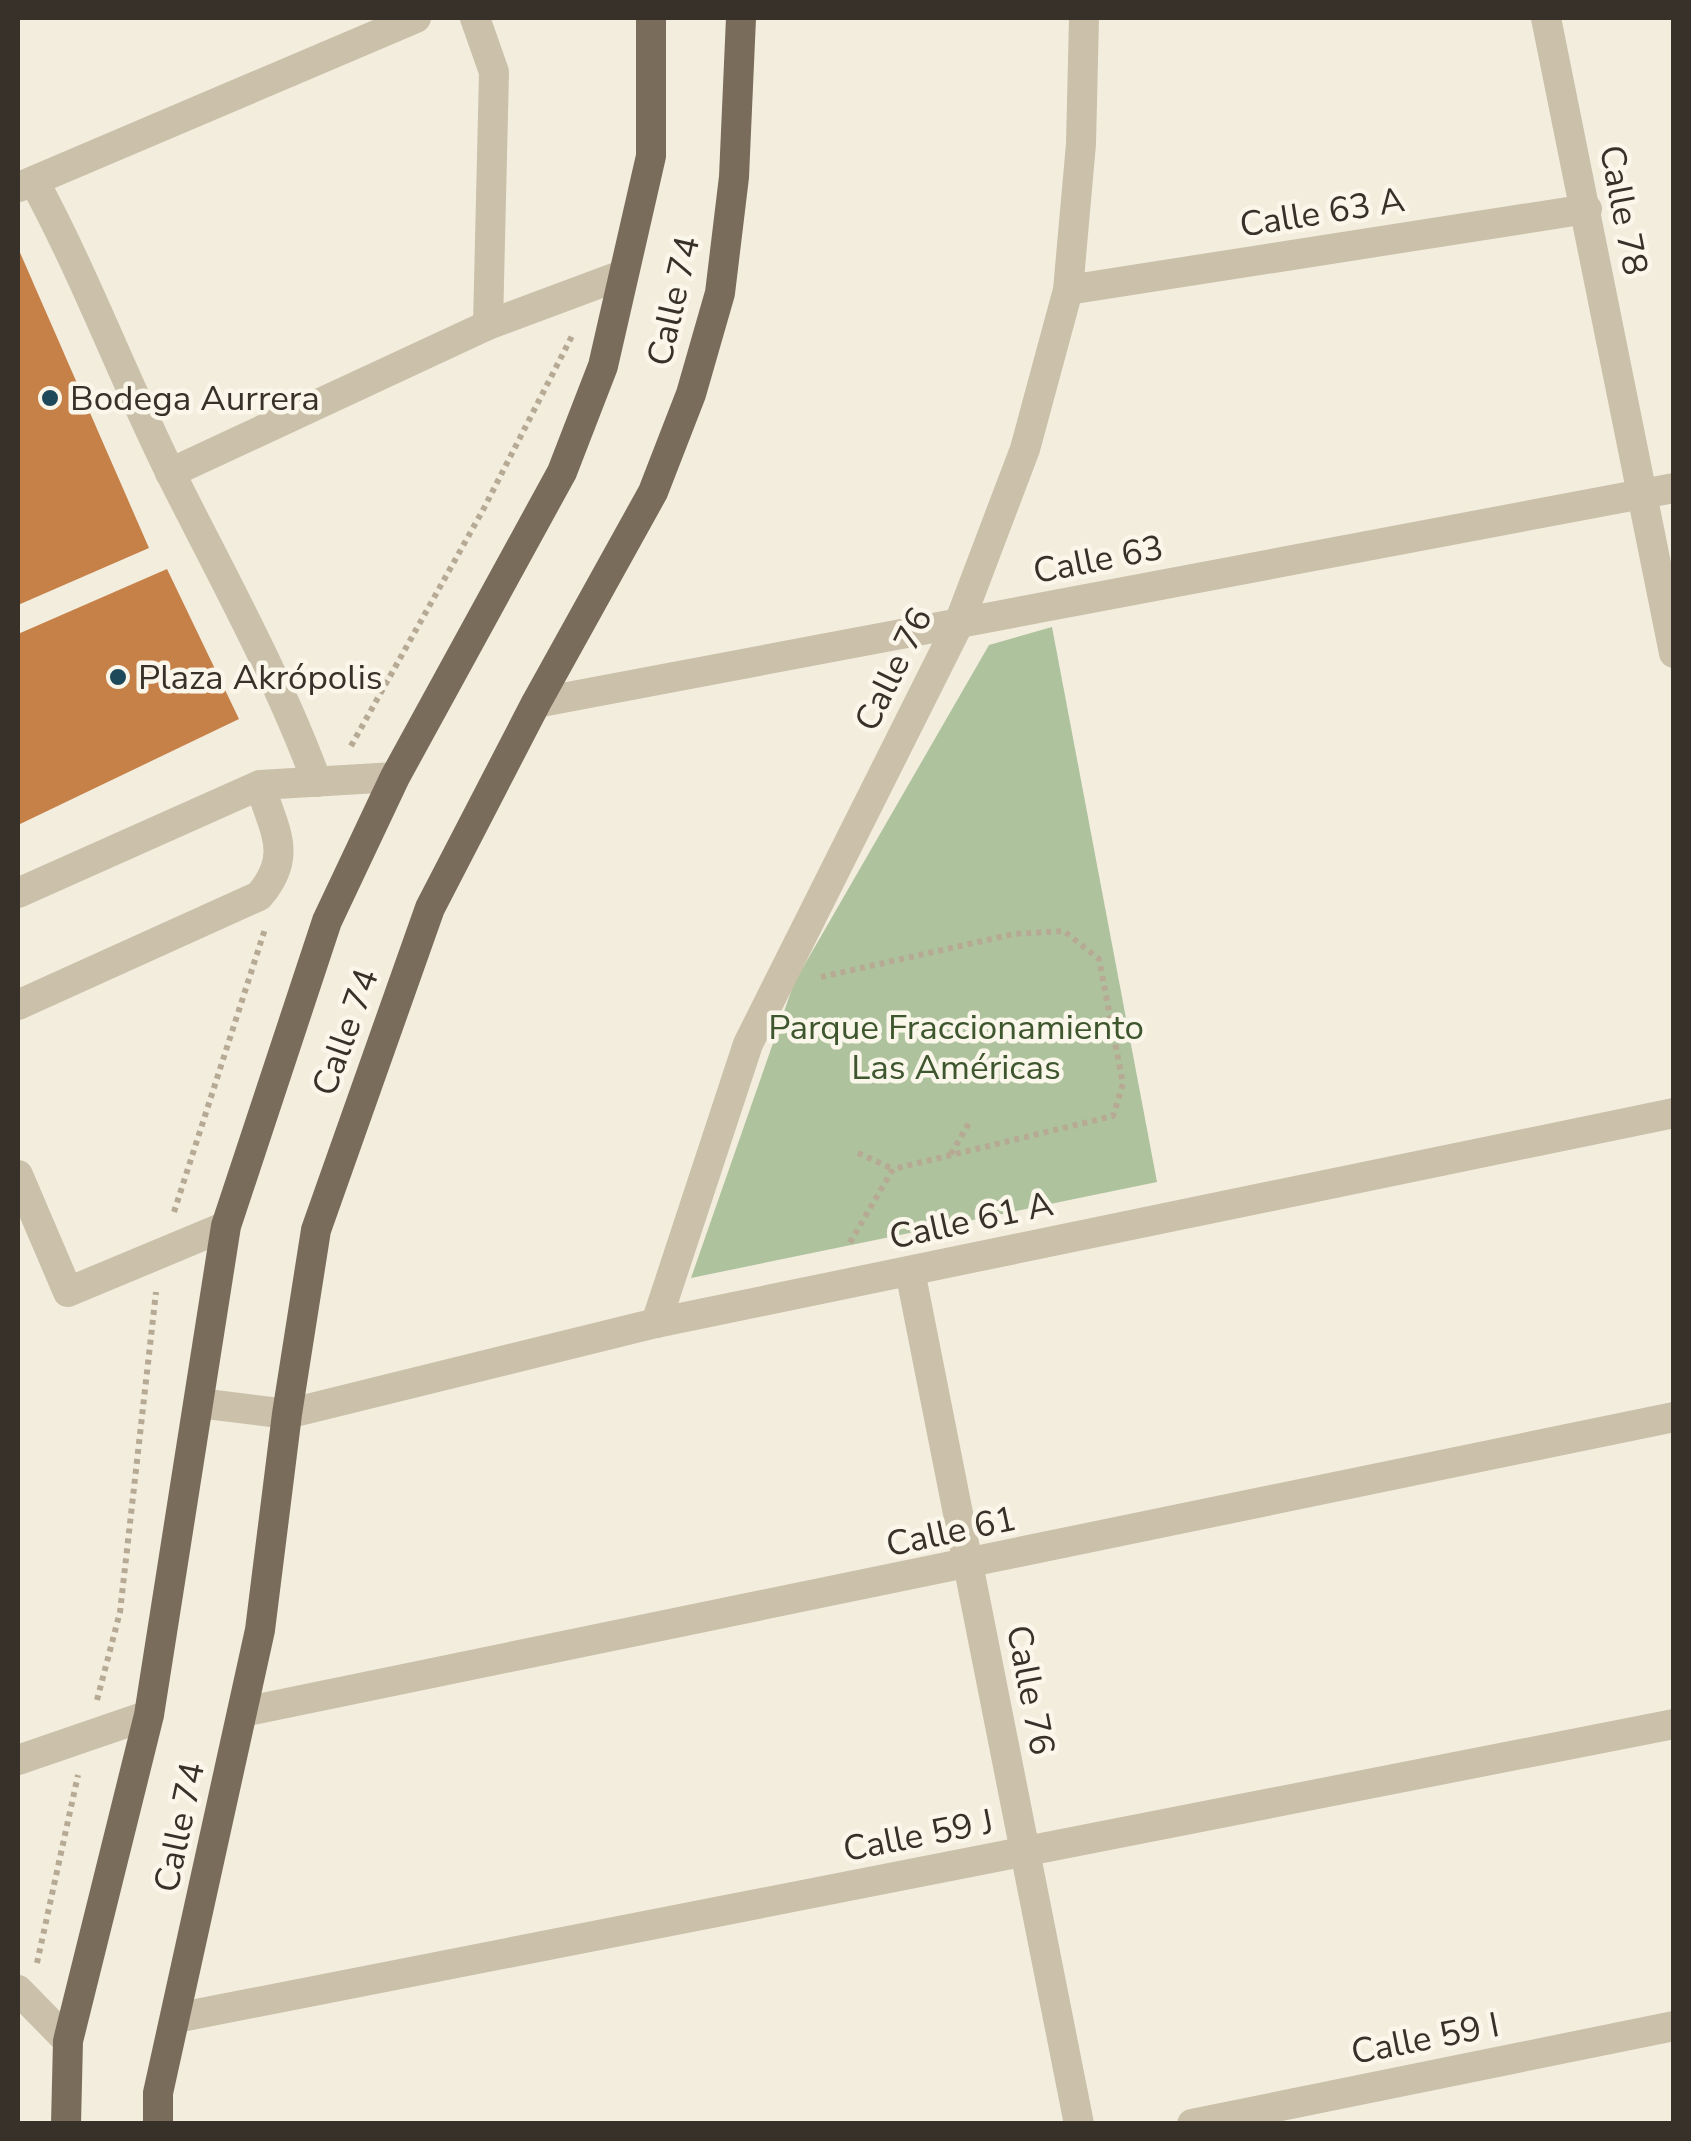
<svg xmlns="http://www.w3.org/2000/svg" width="1691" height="2141" font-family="'Nunito Sans',sans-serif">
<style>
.green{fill:#aec29e}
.building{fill:#c68149}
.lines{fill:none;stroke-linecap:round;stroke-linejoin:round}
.path{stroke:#b7aa94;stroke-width:6;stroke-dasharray:5 5;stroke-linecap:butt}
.minor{stroke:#cbc0a9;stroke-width:30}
.major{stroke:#7a6c5a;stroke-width:30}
.poi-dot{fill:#1e495a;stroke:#faf6ea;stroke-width:4}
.labels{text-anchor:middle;stroke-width:9;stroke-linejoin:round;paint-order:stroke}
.street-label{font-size:35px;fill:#383129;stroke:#faf6ea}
.poi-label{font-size:35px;fill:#383129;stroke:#faf6ea;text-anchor:start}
.park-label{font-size:35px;fill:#3e562d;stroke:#faf6ea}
</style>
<rect width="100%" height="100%" fill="#f3edde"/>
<path class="green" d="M 1052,627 L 1157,1182 L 691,1278 L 794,983 L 989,645 Z"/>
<g class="building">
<path d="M 18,248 L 149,548 L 18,605 Z"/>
<path d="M 167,569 L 239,719 L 18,825 L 18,634 Z"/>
</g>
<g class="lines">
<g class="path">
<path d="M 351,746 L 483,510 L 573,334"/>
<path d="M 821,977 L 1014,934 L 1064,931 L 1099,959 L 1123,1084 L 1113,1116 L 893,1169 L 848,1246"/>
<path d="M 858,1153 L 893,1169"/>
<path d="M 951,1154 L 969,1123"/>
<path d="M 174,1212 L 265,929"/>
<path d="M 97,1700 L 120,1612 L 156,1292"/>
<path d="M 37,1963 L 78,1775"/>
</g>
<g class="minor">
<path d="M 475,18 L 494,72 L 488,325"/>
<path d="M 1546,18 L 1674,653"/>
<path d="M 34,181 C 85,275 122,375 170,472 C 222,576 276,672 317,782"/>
<path d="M 19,187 L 416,18"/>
<path d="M 1068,290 L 1587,209"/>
<path d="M 170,473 L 488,325 L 622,275"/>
<path d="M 536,703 L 1674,488"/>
<path d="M 18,893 L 260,785 L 395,777"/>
<path d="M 18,1005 L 259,896 C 294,855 274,831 260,785"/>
<path d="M 18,1175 L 68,1292 L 226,1226"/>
<path d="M 910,1271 L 1079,2124"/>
<path d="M 656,1323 L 748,1044 L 959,623 L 1025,449 L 1068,290 L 1081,144 L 1084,18"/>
<path d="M 199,1403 L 287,1414 L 656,1323 L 1674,1113"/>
<path d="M 243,1712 L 1674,1417"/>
<path d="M 18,1760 L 149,1715"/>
<path d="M 18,1990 L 68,2041"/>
<path d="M 176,2018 L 1674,1724"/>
<path d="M 1192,2124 L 1674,2026"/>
</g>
<g class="major">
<path d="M 66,2124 L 68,2041 L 149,1715 L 226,1226 L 327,921 L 395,777 L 562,472 L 603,366 L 651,156 L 651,18"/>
<path d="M 158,2124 L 158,2093 L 260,1630 L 287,1414 L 316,1230 L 430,908 L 536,703 L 653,492 L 691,394 L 720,293 L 734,177 L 741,18"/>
</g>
</g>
<g class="poi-dot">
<circle cx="50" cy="398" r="10"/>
<circle cx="118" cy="677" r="10"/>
</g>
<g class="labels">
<g class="street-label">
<text transform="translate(1624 210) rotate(79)" y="12">Calle 78</text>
<text transform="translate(1322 212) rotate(-9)" y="12">Calle 63 A</text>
<text transform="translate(673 301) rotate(-77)" y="12">Calle 74</text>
<text transform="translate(1098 559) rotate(-11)" y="12">Calle 63</text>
<text transform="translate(893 669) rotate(-64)" y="12">Calle 76</text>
<text transform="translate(345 1032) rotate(-70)" y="12">Calle 74</text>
<text transform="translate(971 1220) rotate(-12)" y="12">Calle 61 A</text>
<text transform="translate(951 1531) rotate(-12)" y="12">Calle 61</text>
<text transform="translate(1031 1690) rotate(79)" y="12">Calle 76</text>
<text transform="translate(179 1827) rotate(-78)" y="12">Calle 74</text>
<text transform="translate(918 1835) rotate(-11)" y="12">Calle 59 J</text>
<text transform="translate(1425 2038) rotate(-11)" y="12">Calle 59 I</text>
</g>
<g class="poi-label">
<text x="70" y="410">Bodega Aurrera</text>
<text x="138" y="689">Plaza Akrópolis</text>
</g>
<g class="park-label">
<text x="956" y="1039">Parque Fraccionamiento<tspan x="956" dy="40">Las Américas</tspan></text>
</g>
</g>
<rect width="1691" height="2141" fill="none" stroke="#383129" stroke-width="40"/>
</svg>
